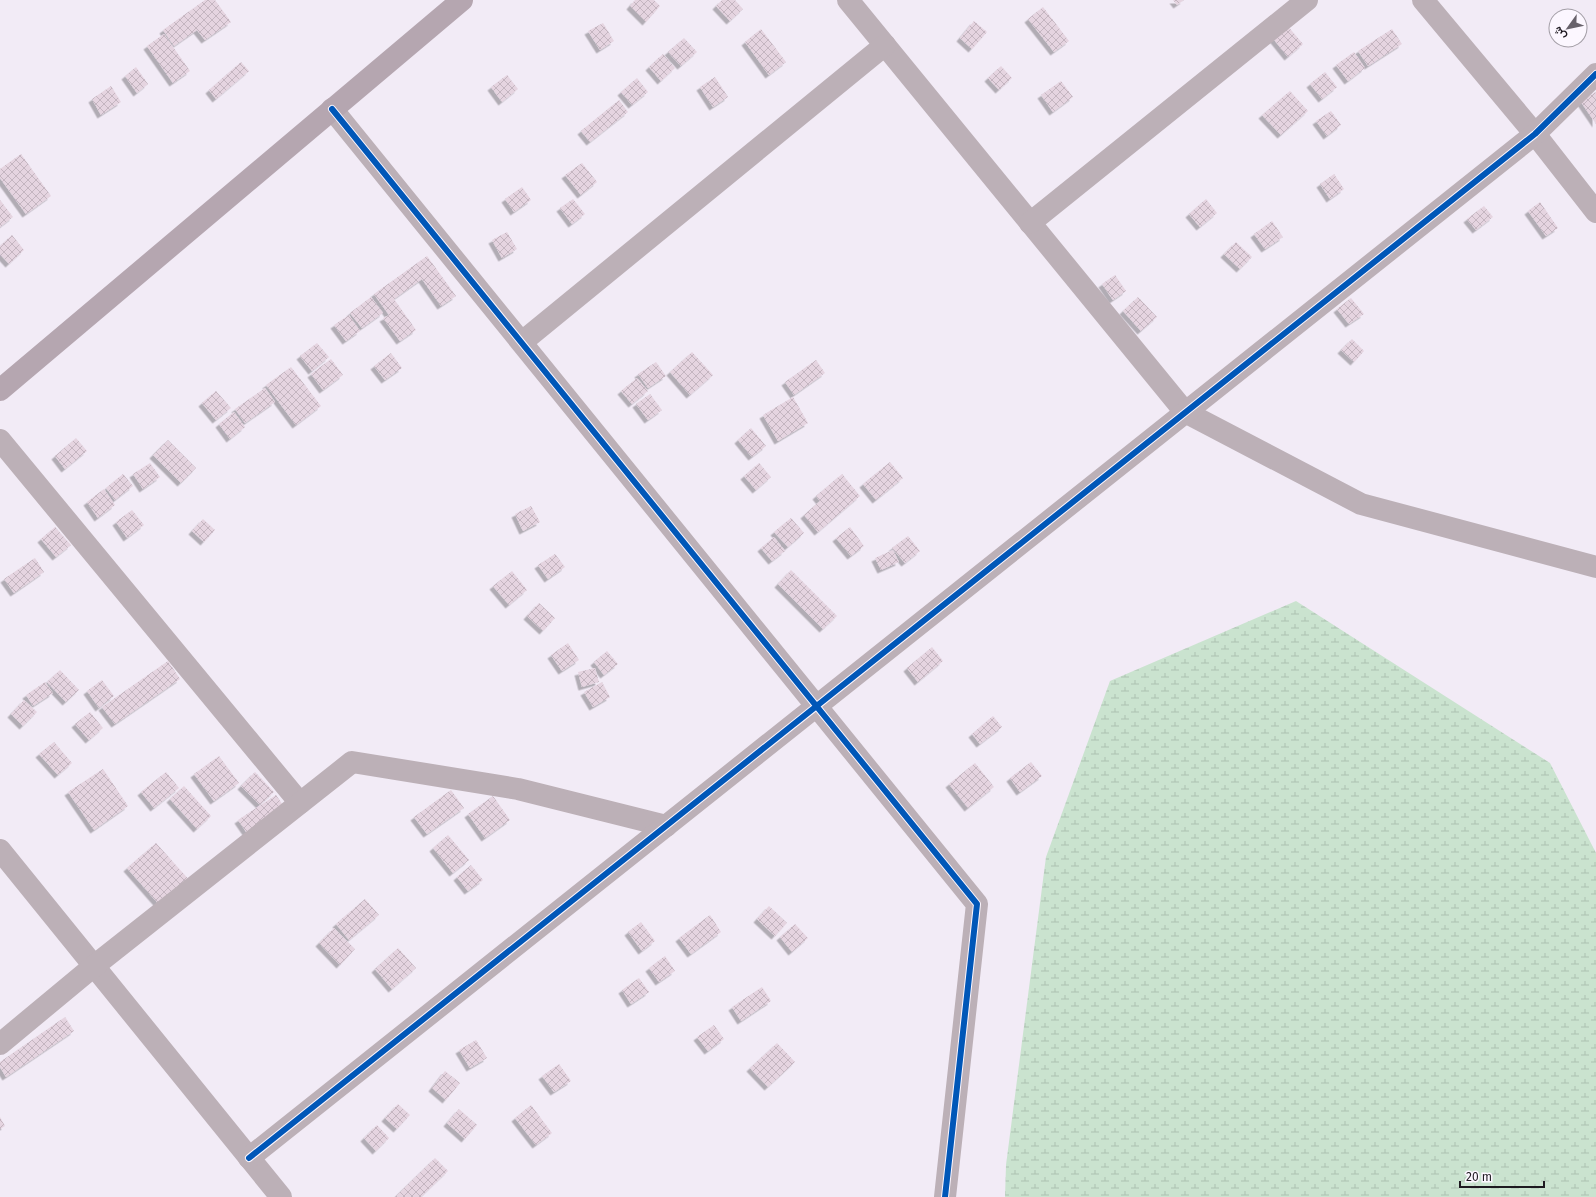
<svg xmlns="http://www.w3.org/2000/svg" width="1596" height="1197" font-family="'Fira Sans',Vazirmatn,sans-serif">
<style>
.wetland{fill:url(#wetland-marsh)}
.building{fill:url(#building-cross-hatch);filter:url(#shadow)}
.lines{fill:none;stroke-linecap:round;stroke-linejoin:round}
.minor{stroke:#bcb0b7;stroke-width:22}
.major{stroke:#b5a6b0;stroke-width:22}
.cycleway-casing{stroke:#fcf7ff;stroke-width:8}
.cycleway{stroke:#0057b8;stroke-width:6}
</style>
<defs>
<pattern id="wetland-marsh" width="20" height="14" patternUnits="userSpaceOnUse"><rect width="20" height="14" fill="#cae3cf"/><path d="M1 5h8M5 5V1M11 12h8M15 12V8" fill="none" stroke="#adc2b1"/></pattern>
<pattern id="building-cross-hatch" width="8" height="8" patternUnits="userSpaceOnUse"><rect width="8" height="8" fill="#e5d4e0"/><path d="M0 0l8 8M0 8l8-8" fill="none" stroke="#c4b5c0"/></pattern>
<filter id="shadow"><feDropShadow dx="-3.5" dy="3.5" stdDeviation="0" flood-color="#0004"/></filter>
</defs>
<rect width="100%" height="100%" fill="#f2ebf6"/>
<path class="wetland" d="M 1296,601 L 1550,763 L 1596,853 L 1596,1197 L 1005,1197 L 1006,1165 L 1046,857 L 1110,681 Z"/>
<g class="building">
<path d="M 205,0 L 215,0 L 231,22 L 205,40 L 197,30 L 174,46 L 163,30 Z"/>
<path d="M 635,0 L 654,0 L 660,6 L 646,22 L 630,6 Z"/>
<path d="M 722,0 L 735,0 L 743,9 L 730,21 L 716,6 Z"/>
<path d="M 1173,0 L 1184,0 L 1177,5 Z"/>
<path d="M 1043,7 L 1069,41 L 1054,52 L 1028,19 Z"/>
<path d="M 974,21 L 987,32 L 972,49 L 960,38 Z"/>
<path d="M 603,23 L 614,41 L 600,50 L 588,31 Z"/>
<path d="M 1286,24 L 1303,44 L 1288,57 L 1271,36 Z"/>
<path d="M 761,29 L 786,62 L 769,75 L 745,42 Z"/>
<path d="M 1392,29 L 1402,44 L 1368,66 L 1358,51 Z"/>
<path d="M 164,34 L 190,71 L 173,83 L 147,46 Z"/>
<path d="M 684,38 L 697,52 L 681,66 L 668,52 Z"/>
<path d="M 1354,52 L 1365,68 L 1348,81 L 1336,65 Z"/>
<path d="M 663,54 L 675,68 L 661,81 L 649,67 Z"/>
<path d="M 241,62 L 249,71 L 216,99 L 209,90 Z"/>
<path d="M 1001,66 L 1012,78 L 999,90 L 988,78 Z"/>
<path d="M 136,67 L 148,84 L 137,93 L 125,76 Z"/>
<path d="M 1325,72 L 1337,87 L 1322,99 L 1310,84 Z"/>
<path d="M 507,75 L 518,89 L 502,102 L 491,87 Z"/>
<path d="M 715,77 L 728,97 L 713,107 L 700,87 Z"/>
<path d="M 637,78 L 648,92 L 632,105 L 621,92 Z"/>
<path d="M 1061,81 L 1073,97 L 1053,112 L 1041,95 Z"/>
<path d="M 111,86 L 121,102 L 101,115 L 92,99 Z"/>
<path d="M 1290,91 L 1308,111 L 1281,135 L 1262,115 Z"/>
<path d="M 1595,92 L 1596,93 L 1596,124 L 1581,102 Z"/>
<path d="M 619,100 L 628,112 L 590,142 L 581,131 Z"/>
<path d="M 1331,111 L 1341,125 L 1327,136 L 1316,121 Z"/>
<path d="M 21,154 L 51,196 L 26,214 L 0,178 L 0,169 Z"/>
<path d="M 582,163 L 597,182 L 581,195 L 565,175 Z"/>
<path d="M 1334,174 L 1344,189 L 1330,199 L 1320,184 Z"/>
<path d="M 522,187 L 531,200 L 514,212 L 505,199 Z"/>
<path d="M 573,199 L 585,214 L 572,224 L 560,208 Z"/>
<path d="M 1206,199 L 1217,213 L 1200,227 L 1189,214 Z"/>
<path d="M 0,200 L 13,217 L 0,227 Z"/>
<path d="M 1540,202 L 1558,228 L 1546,236 L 1528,211 Z"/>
<path d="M 1484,206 L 1493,217 L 1476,230 L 1467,219 Z"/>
<path d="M 1272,221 L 1283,237 L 1265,249 L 1254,234 Z"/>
<path d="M 507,232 L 517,249 L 502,258 L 492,240 Z"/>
<path d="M 12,235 L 24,250 L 9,264 L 0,254 L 0,246 Z"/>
<path d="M 1236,242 L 1252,257 L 1240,269 L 1224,254 Z"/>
<path d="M 427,256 L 456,296 L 441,306 L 422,279 L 394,299 L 416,330 L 400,341 L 383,318 L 389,315 L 374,294 Z"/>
<path d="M 1115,275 L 1126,291 L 1113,300 L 1102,284 Z"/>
<path d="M 371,297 L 383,313 L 362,328 L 350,313 Z"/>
<path d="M 1138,297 L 1157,317 L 1141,331 L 1123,311 Z"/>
<path d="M 1351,298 L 1364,314 L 1349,324 L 1337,309 Z"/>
<path d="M 349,315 L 360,331 L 346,341 L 334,325 Z"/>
<path d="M 1352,339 L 1364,351 L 1354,362 L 1341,350 Z"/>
<path d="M 317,343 L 329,357 L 312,371 L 300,356 Z"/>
<path d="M 692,352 L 713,375 L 690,395 L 670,372 Z"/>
<path d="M 391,353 L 402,368 L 385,380 L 374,366 Z"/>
<path d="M 331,359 L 343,375 L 323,390 L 311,374 Z"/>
<path d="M 816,360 L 825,373 L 794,395 L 785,382 Z"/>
<path d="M 656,362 L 666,376 L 648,388 L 638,374 Z"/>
<path d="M 291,367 L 321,406 L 296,425 L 266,385 Z"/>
<path d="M 637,378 L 648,391 L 632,404 L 621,391 Z"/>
<path d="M 265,388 L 275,402 L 245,423 L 235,409 Z"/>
<path d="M 216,391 L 231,408 L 216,420 L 202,403 Z"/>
<path d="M 650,394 L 662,410 L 648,420 L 636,404 Z"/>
<path d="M 793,397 L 808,423 L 778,441 L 763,415 Z"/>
<path d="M 234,412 L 245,427 L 230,439 L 219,424 Z"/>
<path d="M 751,428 L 766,446 L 752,457 L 738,440 Z"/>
<path d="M 76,438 L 87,451 L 65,469 L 55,456 Z"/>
<path d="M 168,440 L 196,468 L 181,483 L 153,455 Z"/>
<path d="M 890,462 L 903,478 L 876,500 L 863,484 Z"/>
<path d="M 150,463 L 160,477 L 143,489 L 133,474 Z"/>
<path d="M 759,463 L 771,477 L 756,490 L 744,476 Z"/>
<path d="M 123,474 L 133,486 L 115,500 L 106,488 Z"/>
<path d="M 842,474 L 860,496 L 818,532 L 804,515 L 820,501 L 816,496 Z"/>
<path d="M 104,489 L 115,505 L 98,518 L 87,502 Z"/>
<path d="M 531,506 L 540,522 L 523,531 L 515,514 Z"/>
<path d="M 132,510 L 144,525 L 127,538 L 116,522 Z"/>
<path d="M 791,518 L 804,533 L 788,547 L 774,532 Z"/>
<path d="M 203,519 L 215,530 L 204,542 L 192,531 Z"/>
<path d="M 55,527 L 71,545 L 56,557 L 41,539 Z"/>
<path d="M 850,527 L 864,546 L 851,556 L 836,538 Z"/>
<path d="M 908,536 L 920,551 L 905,563 L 892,548 Z"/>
<path d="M 774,537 L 785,551 L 772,561 L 761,548 Z"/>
<path d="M 893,550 L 899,562 L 881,570 L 875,558 Z"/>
<path d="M 555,554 L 565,567 L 548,579 L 538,565 Z"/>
<path d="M 35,558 L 44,572 L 14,593 L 4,579 Z"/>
<path d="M 791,570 L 837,616 L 823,629 L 778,584 Z"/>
<path d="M 512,571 L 527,590 L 509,605 L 493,586 Z"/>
<path d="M 539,603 L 555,618 L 543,631 L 527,616 Z"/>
<path d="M 568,643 L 579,660 L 562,671 L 551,655 Z"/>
<path d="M 932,647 L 943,661 L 918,682 L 907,668 Z"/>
<path d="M 607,651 L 618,664 L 604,675 L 594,662 Z"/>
<path d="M 168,661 L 180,679 L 115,724 L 102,707 Z"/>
<path d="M 595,668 L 599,682 L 582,687 L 578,672 Z"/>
<path d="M 60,670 L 79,690 L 66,702 L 47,682 Z"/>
<path d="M 102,680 L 114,696 L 99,708 L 87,691 Z"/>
<path d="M 45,682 L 53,693 L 33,706 L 26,695 Z"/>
<path d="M 602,682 L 610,697 L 593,707 L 584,692 Z"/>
<path d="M 24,700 L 37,712 L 23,726 L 11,714 Z"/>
<path d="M 90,712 L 103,728 L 89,740 L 75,724 Z"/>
<path d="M 993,716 L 1002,727 L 980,744 L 972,734 Z"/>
<path d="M 54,742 L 72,763 L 58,775 L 39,754 Z"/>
<path d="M 219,756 L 239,783 L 214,801 L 194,774 Z"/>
<path d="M 1031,762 L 1042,776 L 1020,792 L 1010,778 Z"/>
<path d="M 975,763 L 994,787 L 968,808 L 949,784 Z"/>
<path d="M 103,769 L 128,806 L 94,830 L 68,792 Z"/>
<path d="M 166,772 L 179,788 L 154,808 L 141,792 Z"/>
<path d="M 255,772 L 274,792 L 260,805 L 241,786 Z"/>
<path d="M 184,786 L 211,816 L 197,829 L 170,799 Z"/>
<path d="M 451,790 L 464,808 L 427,834 L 414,817 Z"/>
<path d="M 276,795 L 287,811 L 249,836 L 238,820 Z"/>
<path d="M 493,796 L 510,820 L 485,838 L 468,814 Z"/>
<path d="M 448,835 L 469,860 L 453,873 L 433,848 Z"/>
<path d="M 156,843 L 192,883 L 163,909 L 127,868 Z"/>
<path d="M 471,865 L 483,880 L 468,891 L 457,877 Z"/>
<path d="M 365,899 L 379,915 L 349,940 L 336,924 Z"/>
<path d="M 769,906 L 787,923 L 775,936 L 757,919 Z"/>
<path d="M 710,915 L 721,932 L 691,954 L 679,938 Z"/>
<path d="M 641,922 L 655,941 L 642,951 L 628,932 Z"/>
<path d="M 795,924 L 808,938 L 792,952 L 780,937 Z"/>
<path d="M 334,928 L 355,949 L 340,965 L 319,943 Z"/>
<path d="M 398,948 L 416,968 L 392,989 L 375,969 Z"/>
<path d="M 665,956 L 675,971 L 659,982 L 649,968 Z"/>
<path d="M 639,978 L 649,992 L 631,1004 L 622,990 Z"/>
<path d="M 762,987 L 771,1001 L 741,1021 L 732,1007 Z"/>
<path d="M 65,1017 L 74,1031 L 6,1077 L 0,1067 L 0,1062 Z"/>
<path d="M 714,1025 L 724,1039 L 708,1051 L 697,1037 Z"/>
<path d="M 476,1040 L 487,1058 L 470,1068 L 459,1050 Z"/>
<path d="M 777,1043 L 795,1062 L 768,1087 L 750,1068 Z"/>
<path d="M 559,1064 L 571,1081 L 554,1092 L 542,1076 Z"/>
<path d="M 445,1071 L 460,1083 L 446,1100 L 432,1088 Z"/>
<path d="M 398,1104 L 410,1115 L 397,1129 L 385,1118 Z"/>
<path d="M 531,1105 L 552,1133 L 536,1145 L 515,1118 Z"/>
<path d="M 459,1109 L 477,1125 L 465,1139 L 447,1123 Z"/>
<path d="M 0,1117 L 5,1126 L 0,1129 Z"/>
<path d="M 377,1125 L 389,1138 L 376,1151 L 364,1138 Z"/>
<path d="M 435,1158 L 448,1171 L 421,1197 L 395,1197 Z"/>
</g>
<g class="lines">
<g class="minor">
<path d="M 848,0 L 1185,412 L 1361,504 L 1596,567"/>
<path d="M 1423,0 L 1535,134 L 1596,212"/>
<path d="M 332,109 L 977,904 L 945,1197"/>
<path d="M 1030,223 L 1307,0"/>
<path d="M 522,342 L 885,45"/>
<path d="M 0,440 L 300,803"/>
<path d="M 0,850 L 281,1197"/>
<path d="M 0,1044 L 94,966 L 352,762 L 518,789 L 666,826"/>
<path d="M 249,1158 L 1535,134 L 1596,74"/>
</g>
<path class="major" d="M 0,390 L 462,0"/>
<g class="cycleway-casing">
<g id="cycleway">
<path d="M 332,109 L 977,904 L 945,1197"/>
<path d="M 249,1158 L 1535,134 L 1596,74"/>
</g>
</g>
<use href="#cycleway" class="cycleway"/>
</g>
<g transform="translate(1568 28) rotate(237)"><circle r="19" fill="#fcf7ff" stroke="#a39ea6"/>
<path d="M0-3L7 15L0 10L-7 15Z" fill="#68626b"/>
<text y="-6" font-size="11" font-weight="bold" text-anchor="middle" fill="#1e1920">ش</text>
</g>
<path d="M1460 1181v6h84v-6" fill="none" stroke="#1e1920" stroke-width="2"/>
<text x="1466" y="1181" font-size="12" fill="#1e1920" stroke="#fcf7ff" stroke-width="3" paint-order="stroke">20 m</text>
</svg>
